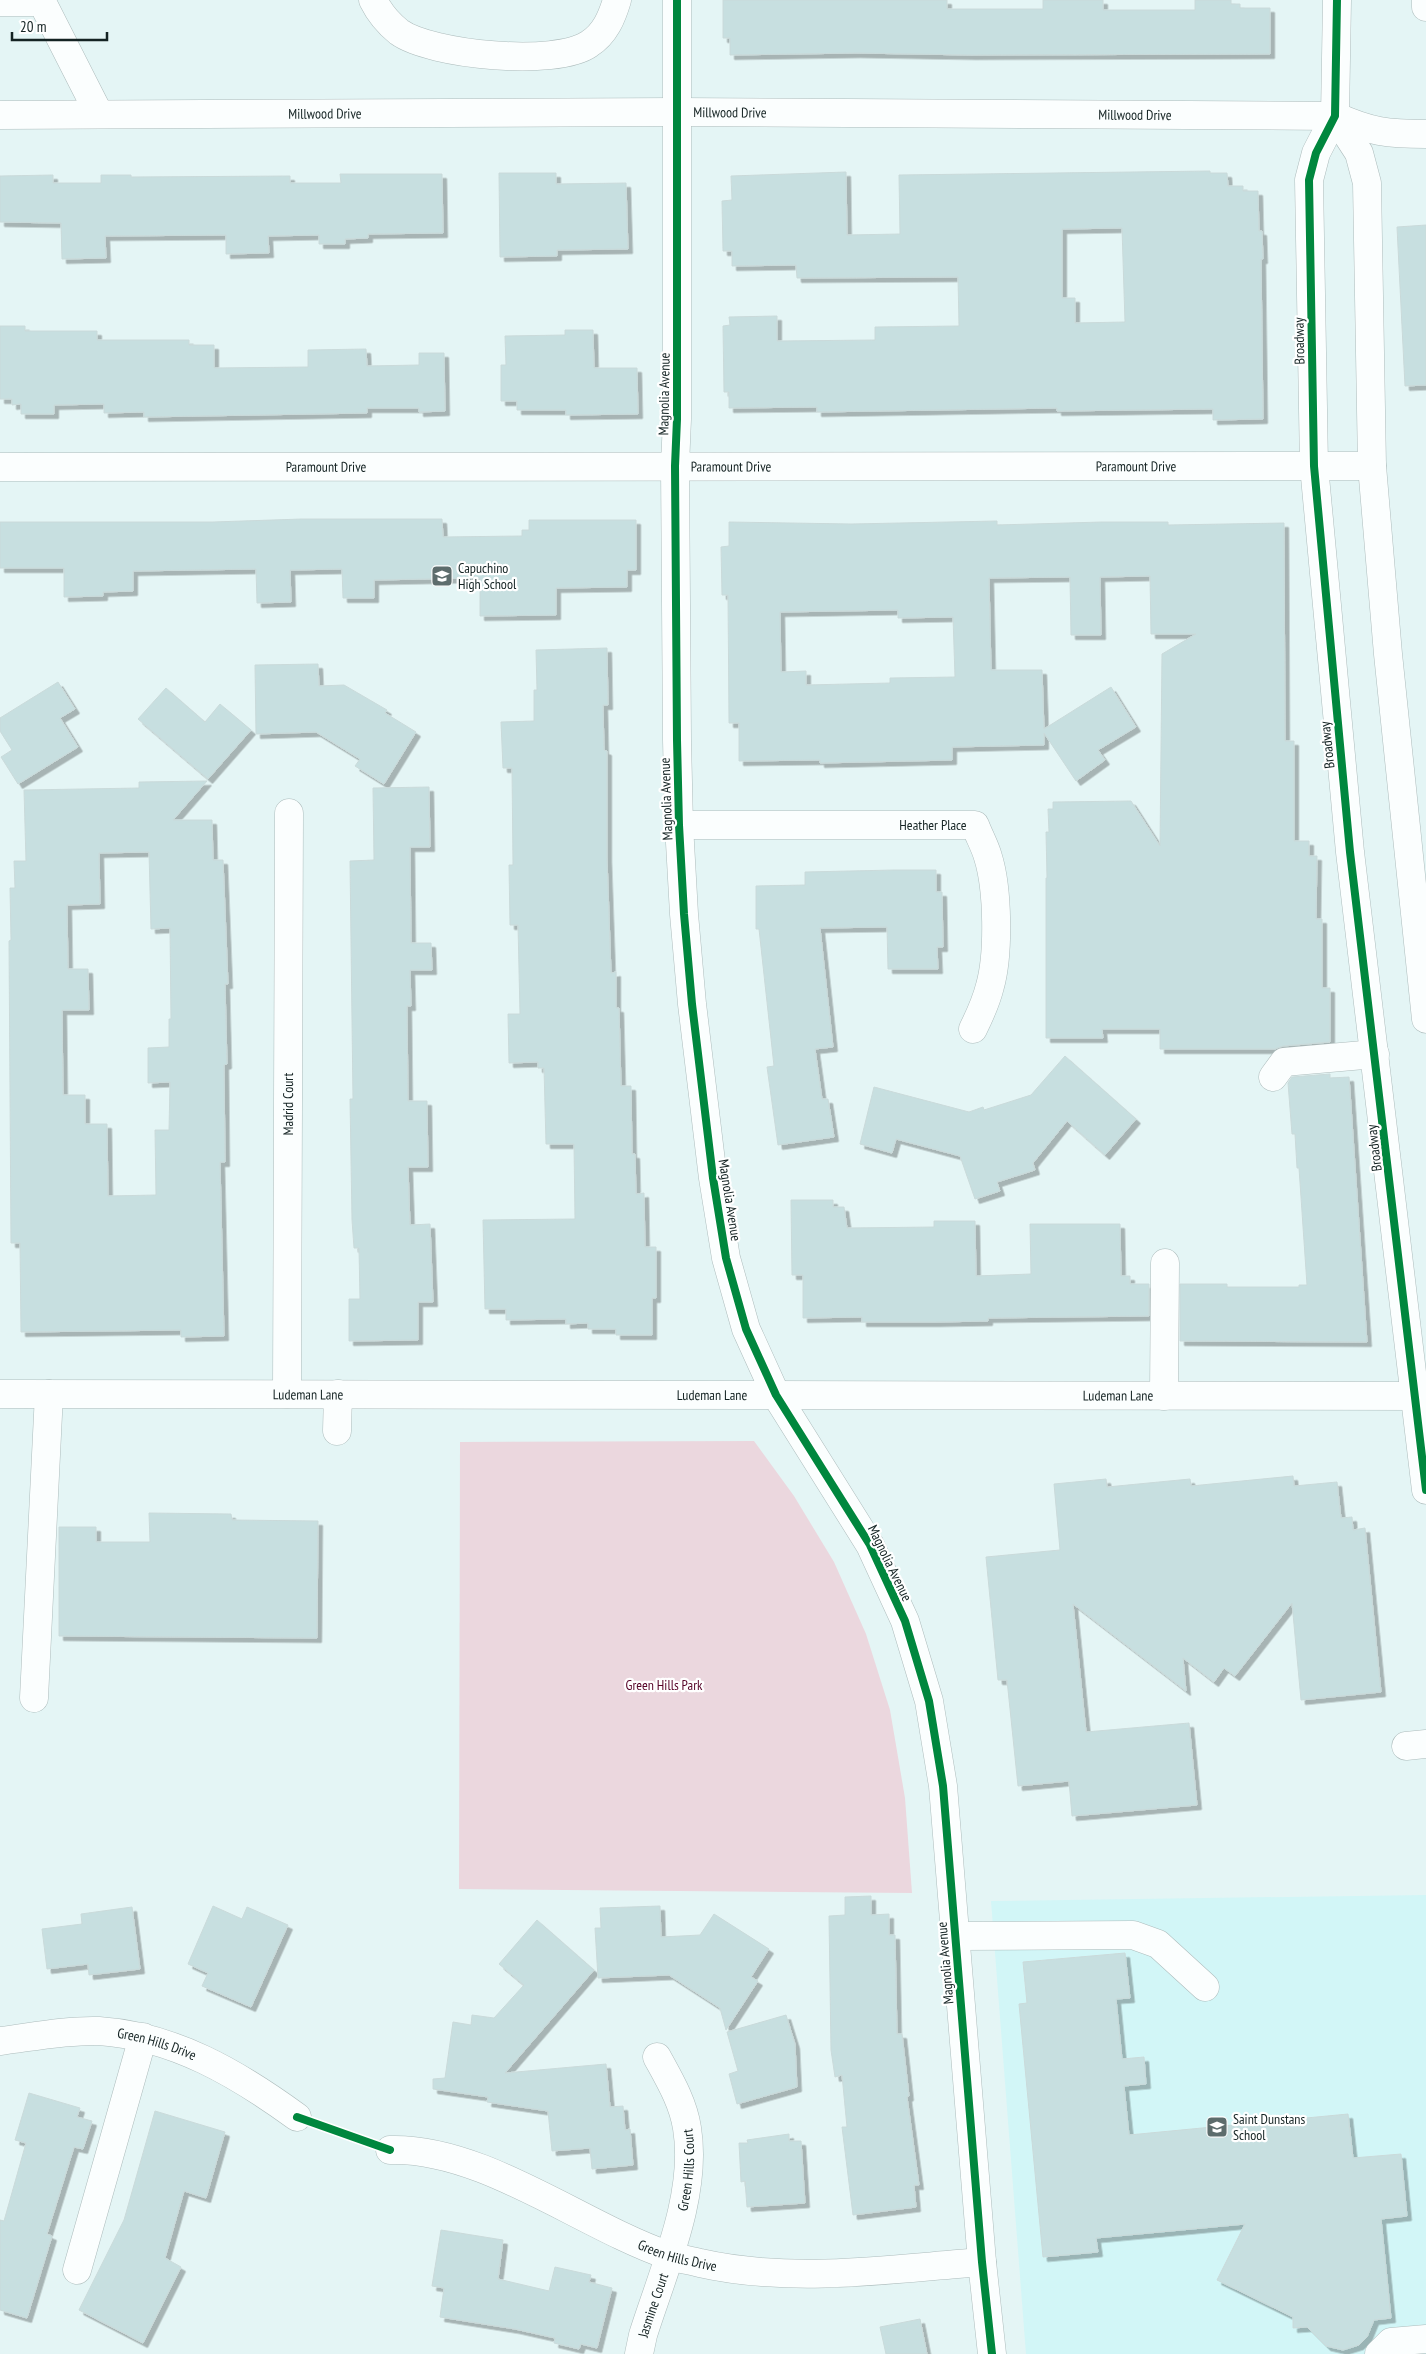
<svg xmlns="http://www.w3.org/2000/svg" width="1426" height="2354" font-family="'PT Sans Narrow',sans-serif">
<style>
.built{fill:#d2f6f7}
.green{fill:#ebd7de}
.building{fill:#c7dfe0;stroke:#cadada;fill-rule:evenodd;filter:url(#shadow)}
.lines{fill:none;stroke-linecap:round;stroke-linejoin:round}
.minor-casing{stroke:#adbcbc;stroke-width:29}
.major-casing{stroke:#adbcbc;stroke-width:29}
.minor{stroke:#fbfefe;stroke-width:28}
.major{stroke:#fbfefe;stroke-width:28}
.cycleway-casing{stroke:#fff;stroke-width:11}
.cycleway{stroke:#00873e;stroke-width:8}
.labels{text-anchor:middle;stroke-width:4.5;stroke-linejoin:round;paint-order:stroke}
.street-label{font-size:14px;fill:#142323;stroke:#fff}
.poi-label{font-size:14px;fill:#142323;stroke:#fff;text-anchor:start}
.park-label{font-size:14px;fill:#570428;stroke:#fff}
</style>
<defs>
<filter id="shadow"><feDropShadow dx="4.5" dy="4.5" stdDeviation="0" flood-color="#0004"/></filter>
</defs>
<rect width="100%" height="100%" fill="#e4f5f5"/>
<path class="built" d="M 1426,1895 L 1426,2354 L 1026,2354 L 991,1901 Z"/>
<path class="green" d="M 754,1441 L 794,1496 L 834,1562 L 866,1634 L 890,1710 L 905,1798 L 912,1893 L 459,1889 L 460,1442 Z"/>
<g class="building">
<path d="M 723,0 L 947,0 L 947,9 L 1043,9 L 1043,0 L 1103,0 L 1103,10 L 1195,10 L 1195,0 L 1231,0 L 1231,4 L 1240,4 L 1240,8 L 1270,8 L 1270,54 L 971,55 L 856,53 L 730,55 L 730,38 L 723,38 Z"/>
<path d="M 1210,171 L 1210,173 L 1227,173 L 1228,186 L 1243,186 L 1243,191 L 1258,191 L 1259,231 L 1262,231 L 1263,259 L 1261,259 L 1263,419 L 1213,420 L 1213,409 L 1057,411 L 1057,408 L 817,412 L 817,407 L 729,408 L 729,392 L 724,392 L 723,326 L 730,325 L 729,317 L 777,316 L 777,341 L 875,340 L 875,327 L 959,326 L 958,277 L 797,278 L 796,265 L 732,266 L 732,251 L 723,251 L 722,201 L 732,200 L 731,176 L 846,172 L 847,235 L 900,234 L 899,175 ZM 1122,228 L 1125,322 L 1075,323 L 1075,298 L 1062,298 L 1062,229 Z"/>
<path d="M 499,173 L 556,173 L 556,184 L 626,183 L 628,249 L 557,250 L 557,256 L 500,257 Z"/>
<path d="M 340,174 L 442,174 L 443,233 L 368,234 L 368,238 L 345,239 L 345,244 L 319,244 L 319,235 L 268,236 L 269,253 L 226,254 L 226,235 L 105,236 L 106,258 L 62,259 L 61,223 L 0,222 L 0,176 L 53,175 L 53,183 L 101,183 L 101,175 L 131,175 L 131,177 L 290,176 L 290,183 L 341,183 Z"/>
<path d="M 1426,225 L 1426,385 L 1405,386 L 1397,227 Z"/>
<path d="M 0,326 L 25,326 L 25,331 L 97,331 L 97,340 L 189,340 L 189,345 L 214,345 L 214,368 L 308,367 L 308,350 L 366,349 L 367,366 L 419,365 L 419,353 L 444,353 L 445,411 L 419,412 L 419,408 L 367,408 L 367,413 L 144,417 L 144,412 L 104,413 L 104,404 L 54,405 L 54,414 L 21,414 L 21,404 L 12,405 L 12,399 L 0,399 Z"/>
<path d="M 565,330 L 593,330 L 594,368 L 637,368 L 638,414 L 566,415 L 566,410 L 517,410 L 517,401 L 501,401 L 501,365 L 506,365 L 505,336 L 565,335 Z"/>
<path d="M 302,519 L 442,519 L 443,537 L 522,536 L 522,530 L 529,530 L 529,520 L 636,520 L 636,570 L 627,570 L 627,587 L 556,588 L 556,615 L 480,616 L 480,578 L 374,580 L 374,598 L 343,598 L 342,569 L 290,570 L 291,602 L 257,603 L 256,569 L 133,571 L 133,591 L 103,592 L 103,596 L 64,597 L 64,568 L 0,568 L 0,522 L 213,522 Z"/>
<path d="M 997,521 L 997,525 L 1102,522 L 1168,522 L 1168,525 L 1284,523 L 1285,741 L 1294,741 L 1294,841 L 1309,841 L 1309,856 L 1317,856 L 1316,919 L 1322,919 L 1322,988 L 1330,988 L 1330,1042 L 1283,1046 L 1275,1049 L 1160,1049 L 1160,1029 L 1102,1029 L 1103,1038 L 1046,1038 L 1046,878 L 1047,878 L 1046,832 L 1049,832 L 1048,809 L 1053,809 L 1053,802 L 1131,801 L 1160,846 L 1162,654 L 1196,634 L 1151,634 L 1150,576 L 1100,577 L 1101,635 L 1071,635 L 1070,577 L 989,578 L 991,670 L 1042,670 L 1044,729 L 1111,687 L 1136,727 L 1098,750 L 1105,760 L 1076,781 L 1044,733 L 1044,745 L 952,747 L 952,760 L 820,763 L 820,760 L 739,761 L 739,723 L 729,723 L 728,595 L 722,595 L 721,547 L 729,546 L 729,522 L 851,524 ZM 898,610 L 898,618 L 953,617 L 955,677 L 890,678 L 890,683 L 806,685 L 806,671 L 781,672 L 780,612 Z"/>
<path d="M 607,648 L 608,705 L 603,705 L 604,750 L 607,751 L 607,858 L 611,973 L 616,972 L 616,1008 L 619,1008 L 621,1086 L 631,1086 L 632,1154 L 635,1154 L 636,1194 L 644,1193 L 645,1247 L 656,1247 L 656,1298 L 652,1298 L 652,1335 L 616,1335 L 616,1329 L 588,1329 L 588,1323 L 566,1324 L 566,1319 L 506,1320 L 506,1309 L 485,1309 L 483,1220 L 575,1219 L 574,1144 L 546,1144 L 544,1068 L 538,1068 L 538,1062 L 509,1063 L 508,1014 L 520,1014 L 518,925 L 510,925 L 509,865 L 513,865 L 512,768 L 503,768 L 501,722 L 534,721 L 534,690 L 537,690 L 536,650 Z"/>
<path d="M 318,664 L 319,686 L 344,685 L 387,710 L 385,713 L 416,732 L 384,784 L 355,766 L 360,759 L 316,732 L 256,734 L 255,665 Z"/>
<path d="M 58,682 L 75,709 L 60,718 L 78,747 L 18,784 L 1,757 L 12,750 L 0,731 L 0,718 Z"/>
<path d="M 166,688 L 205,722 L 220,704 L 251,730 L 208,779 L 138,719 Z"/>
<path d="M 207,781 L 173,820 L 212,820 L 213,860 L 223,860 L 228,984 L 225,984 L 227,1064 L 224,1065 L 225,1162 L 220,1162 L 224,1336 L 181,1337 L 181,1330 L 21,1332 L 20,1243 L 11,1243 L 9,941 L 11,940 L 10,888 L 15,888 L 14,861 L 26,861 L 24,790 L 139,788 L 139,782 ZM 149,852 L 151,929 L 170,928 L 171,1019 L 169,1019 L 169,1047 L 148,1048 L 148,1083 L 170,1082 L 169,1130 L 155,1130 L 156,1195 L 108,1196 L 107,1124 L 85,1124 L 85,1095 L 63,1095 L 62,1010 L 89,1010 L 88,969 L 68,969 L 67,905 L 100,904 L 99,853 Z"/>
<path d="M 429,787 L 430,847 L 410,847 L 411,943 L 431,943 L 432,970 L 410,970 L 411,1006 L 407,1006 L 408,1101 L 427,1101 L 428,1167 L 408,1167 L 410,1225 L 430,1224 L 433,1302 L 418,1302 L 418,1340 L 349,1341 L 349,1299 L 360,1299 L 359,1248 L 354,1248 L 352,1220 L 350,1099 L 353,1099 L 350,861 L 374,860 L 373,788 Z"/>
<path d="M 894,870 L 936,870 L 936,892 L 942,892 L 943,947 L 937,947 L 938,969 L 888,969 L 887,927 L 820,928 L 833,1047 L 815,1049 L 822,1099 L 828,1099 L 834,1137 L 778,1145 L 767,1067 L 774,1066 L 759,929 L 756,929 L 756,886 L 805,885 L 805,872 Z"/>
<path d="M 1065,1056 L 1136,1119 L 1105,1155 L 1067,1121 L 1033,1163 L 1035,1170 L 997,1182 L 1000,1191 L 975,1199 L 960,1156 L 896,1139 L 892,1153 L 860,1144 L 874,1087 L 969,1112 L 983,1107 L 984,1110 L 1031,1095 Z"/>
<path d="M 1330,1074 L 1330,1078 L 1349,1077 L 1367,1342 L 1180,1341 L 1180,1284 L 1227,1284 L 1227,1287 L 1299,1287 L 1299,1285 L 1307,1285 L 1299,1168 L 1297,1168 L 1295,1134 L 1292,1134 L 1288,1083 L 1292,1077 Z"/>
<path d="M 791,1200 L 833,1200 L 833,1207 L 844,1207 L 847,1228 L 934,1227 L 934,1221 L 975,1221 L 976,1276 L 1031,1274 L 1030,1224 L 1120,1224 L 1121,1276 L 1130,1276 L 1130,1284 L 1149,1284 L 1149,1316 L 988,1318 L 988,1321 L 936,1322 L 862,1322 L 862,1317 L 803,1318 L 803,1275 L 792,1275 Z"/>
<path d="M 1293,1476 L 1294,1486 L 1337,1482 L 1341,1518 L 1352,1517 L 1353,1530 L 1365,1528 L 1381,1692 L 1301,1700 L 1292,1603 L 1235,1676 L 1224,1668 L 1214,1682 L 1183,1658 L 1186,1691 L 1073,1604 L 1086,1732 L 1189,1723 L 1197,1805 L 1072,1816 L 1069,1781 L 1018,1786 L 1007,1680 L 998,1680 L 986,1557 L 1060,1550 L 1054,1484 L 1106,1479 L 1107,1487 L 1190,1479 L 1191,1486 Z"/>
<path d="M 149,1513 L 231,1514 L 232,1520 L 318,1521 L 317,1638 L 59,1636 L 59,1527 L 96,1527 L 96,1542 L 150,1542 Z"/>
<path d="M 871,1896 L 871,1915 L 889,1914 L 889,1935 L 895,1935 L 897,2034 L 902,2034 L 909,2096 L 907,2097 L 919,2185 L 914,2185 L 916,2207 L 853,2215 L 842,2127 L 847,2127 L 842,2075 L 835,2077 L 831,2050 L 829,1916 L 845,1915 L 845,1897 Z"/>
<path d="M 213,1906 L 242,1919 L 247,1907 L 288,1925 L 251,2007 L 202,1986 L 208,1973 L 188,1964 Z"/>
<path d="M 660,1906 L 661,1937 L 700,1935 L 714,1914 L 769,1949 L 751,1977 L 758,1981 L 726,2030 L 720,2008 L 669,1975 L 598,1978 L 595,1928 L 601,1928 L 600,1908 Z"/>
<path d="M 132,1907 L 140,1969 L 89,1975 L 88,1964 L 47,1969 L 42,1929 L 82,1924 L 81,1914 Z"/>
<path d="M 537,1920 L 594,1970 L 505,2073 L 606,2064 L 610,2107 L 623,2106 L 625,2130 L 630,2129 L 633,2165 L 592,2169 L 590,2148 L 552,2151 L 548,2111 L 487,2102 L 488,2097 L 433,2089 L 433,2079 L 445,2078 L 453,2022 L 471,2025 L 472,2015 L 494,2018 L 524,1985 L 499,1964 Z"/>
<path d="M 1125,1953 L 1130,1998 L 1116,1999 L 1122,2059 L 1144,2057 L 1146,2084 L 1124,2086 L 1129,2135 L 1348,2114 L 1353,2158 L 1401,2154 L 1407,2216 L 1381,2219 L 1391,2318 L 1374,2320 L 1367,2337 L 1359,2345 L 1343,2350 L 1326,2346 L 1307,2327 L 1293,2328 L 1293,2317 L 1217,2280 L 1245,2224 L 1096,2238 L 1098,2252 L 1043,2257 L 1019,2004 L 1027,2003 L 1023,1962 Z"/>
<path d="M 786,2015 L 795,2044 L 797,2087 L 737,2104 L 729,2074 L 738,2071 L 727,2032 Z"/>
<path d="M 29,2093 L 80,2108 L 77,2117 L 92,2121 L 83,2149 L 74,2147 L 47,2234 L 52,2236 L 27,2318 L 0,2310 L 0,2220 L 4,2221 L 26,2143 L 15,2140 Z"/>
<path d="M 155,2111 L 225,2132 L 206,2198 L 184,2191 L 165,2258 L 181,2267 L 143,2343 L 79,2310 L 124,2220 Z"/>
<path d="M 789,2134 L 789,2141 L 801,2141 L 805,2203 L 747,2207 L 745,2181 L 741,2182 L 739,2143 L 748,2143 L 747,2140 Z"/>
<path d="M 441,2230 L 503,2240 L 498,2279 L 549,2291 L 555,2267 L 591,2275 L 589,2282 L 612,2288 L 597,2348 L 581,2344 L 579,2349 L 554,2343 L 555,2338 L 515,2329 L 440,2317 L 444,2288 L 432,2286 Z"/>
<path d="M 920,2319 L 927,2354 L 886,2354 L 880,2327 Z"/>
</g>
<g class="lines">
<g class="minor-casing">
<g id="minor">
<path d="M 41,0 L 99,114"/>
<path d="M 373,0 C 379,12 389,24 399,32 C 431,55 556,67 589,44 C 605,34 612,17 617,0"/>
<path d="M 1337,0 L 1335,116 L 1316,153 L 1309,180 L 1314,466 L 1350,852 L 1426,1490"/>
<path d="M 1426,0 L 1426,7"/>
<path d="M 0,2 L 42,2"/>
<path id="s1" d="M 0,115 L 677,112 L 1335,116 C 1370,132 1388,134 1426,134"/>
<path d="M 1335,116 L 1359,153 L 1367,183 L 1372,466 L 1388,654 L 1426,1019"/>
<path id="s2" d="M 0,467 L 1372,466"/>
<path id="s3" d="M 679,825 L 975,825 C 979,836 985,846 988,857 C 998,889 999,954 990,986 C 986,1002 980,1015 973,1029"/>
<path d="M 1273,1077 L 1284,1062 L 1375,1054"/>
<path id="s4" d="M 0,1394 L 1426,1396"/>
<path id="s5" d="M 287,1394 L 289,813"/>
<path d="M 1164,1396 L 1165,1263"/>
<path d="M 337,1431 L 338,1394"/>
<path d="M 34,1698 L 49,1394"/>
<path d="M 1406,1746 L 1426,1744"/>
<path d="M 956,1936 L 1133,1935 L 1158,1944 L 1205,1987"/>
<path id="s6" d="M 0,2041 C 32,2037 66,2030 99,2031 C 174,2036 238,2074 297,2117"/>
<path id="s7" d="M 390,2150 C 482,2147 581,2225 667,2255 C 678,2259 689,2260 700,2263 C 793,2284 888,2269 982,2262"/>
<path d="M 77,2270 L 143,2037"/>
<path id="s8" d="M 639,2354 L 643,2335 C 663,2271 698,2195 687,2128 C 683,2102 669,2079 657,2057"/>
<path d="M 1379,2354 L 1391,2342 L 1426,2339"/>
</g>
</g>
<g class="major-casing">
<path id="major" d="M 677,0 L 677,419 L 675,466 L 677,740 L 679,825 L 684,914 L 692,1004 L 713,1178 L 726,1258 L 746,1329 L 776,1395 L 870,1545 L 905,1621 L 929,1701 L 943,1786 L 982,2262 L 992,2354"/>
</g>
<use href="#minor" class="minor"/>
<use href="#major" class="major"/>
<g class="cycleway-casing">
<g id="cycleway">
<path d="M 677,0 L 677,419 L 675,466 L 677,740 L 679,825 L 684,914 L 692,1004 L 713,1178 L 726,1258 L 746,1329 L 776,1395 L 870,1545 L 905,1621 L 929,1701 L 943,1786 L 982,2262 L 992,2354"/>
<path d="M 1337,0 L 1335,116 L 1316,153 L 1309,180 L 1314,466 L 1350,852 L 1426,1490"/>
<path d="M 297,2117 L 390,2150"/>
</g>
</g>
<use href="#cycleway" class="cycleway"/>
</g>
<defs>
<g id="school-square" transform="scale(1.125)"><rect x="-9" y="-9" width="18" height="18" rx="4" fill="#5d6c6c" stroke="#fff"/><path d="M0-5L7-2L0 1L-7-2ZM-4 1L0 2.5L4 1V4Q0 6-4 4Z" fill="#fff"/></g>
</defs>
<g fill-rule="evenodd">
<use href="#school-square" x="442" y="576"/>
<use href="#school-square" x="1217" y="2127"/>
</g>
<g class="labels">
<g class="street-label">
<text dy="5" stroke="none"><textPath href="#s1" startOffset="730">Millwood Drive</textPath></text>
<text dy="5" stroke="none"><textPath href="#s1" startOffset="325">Millwood Drive</textPath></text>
<text dy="5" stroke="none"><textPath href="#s1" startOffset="1135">Millwood Drive</textPath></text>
<text transform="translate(1299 341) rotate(-91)" y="5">Broadway</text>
<text transform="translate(664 394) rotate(-89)" y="5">Magnolia Avenue</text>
<text dy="5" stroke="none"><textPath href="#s2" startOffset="326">Paramount Drive</textPath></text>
<text dy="5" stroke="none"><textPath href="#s2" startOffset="731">Paramount Drive</textPath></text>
<text dy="5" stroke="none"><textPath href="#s2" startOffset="1136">Paramount Drive</textPath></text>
<text transform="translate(1327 745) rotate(-96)" y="5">Broadway</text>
<text transform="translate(666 799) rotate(-92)" y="5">Magnolia Avenue</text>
<text dy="5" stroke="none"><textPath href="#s3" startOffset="254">Heather Place</textPath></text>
<text dy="5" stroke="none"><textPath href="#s5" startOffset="290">Madrid Court</textPath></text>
<text transform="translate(1374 1148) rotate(-97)" y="5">Broadway</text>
<text transform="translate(730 1200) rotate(81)" y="5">Magnolia Avenue</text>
<text dy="5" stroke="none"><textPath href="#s4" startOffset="308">Ludeman Lane</textPath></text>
<text dy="5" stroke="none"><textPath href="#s4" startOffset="712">Ludeman Lane</textPath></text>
<text dy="5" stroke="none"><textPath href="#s4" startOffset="1118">Ludeman Lane</textPath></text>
<text transform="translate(890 1563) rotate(64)" y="5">Magnolia Avenue</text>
<text transform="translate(945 1963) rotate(-95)" y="5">Magnolia Avenue</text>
<text dy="5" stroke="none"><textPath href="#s6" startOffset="159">Green Hills Drive</textPath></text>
<text dy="5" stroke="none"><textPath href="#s8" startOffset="191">Green Hills Court</textPath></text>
<text dy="5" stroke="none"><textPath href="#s7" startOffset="309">Green Hills Drive</textPath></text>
<text dy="5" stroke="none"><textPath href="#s8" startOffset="51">Jasmine Court</textPath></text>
</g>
<g class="poi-label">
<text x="458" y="573">Capuchino<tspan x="458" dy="16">High School</tspan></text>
<text x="1233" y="2124">Saint Dunstans<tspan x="1233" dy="16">School</tspan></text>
</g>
<g class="park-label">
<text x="664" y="1690">Green Hills Park</text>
</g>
</g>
<path d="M12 32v8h95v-8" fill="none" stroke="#142323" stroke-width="2.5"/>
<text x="20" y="32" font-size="15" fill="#142323" stroke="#ffffff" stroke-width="4" paint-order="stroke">20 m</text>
</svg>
